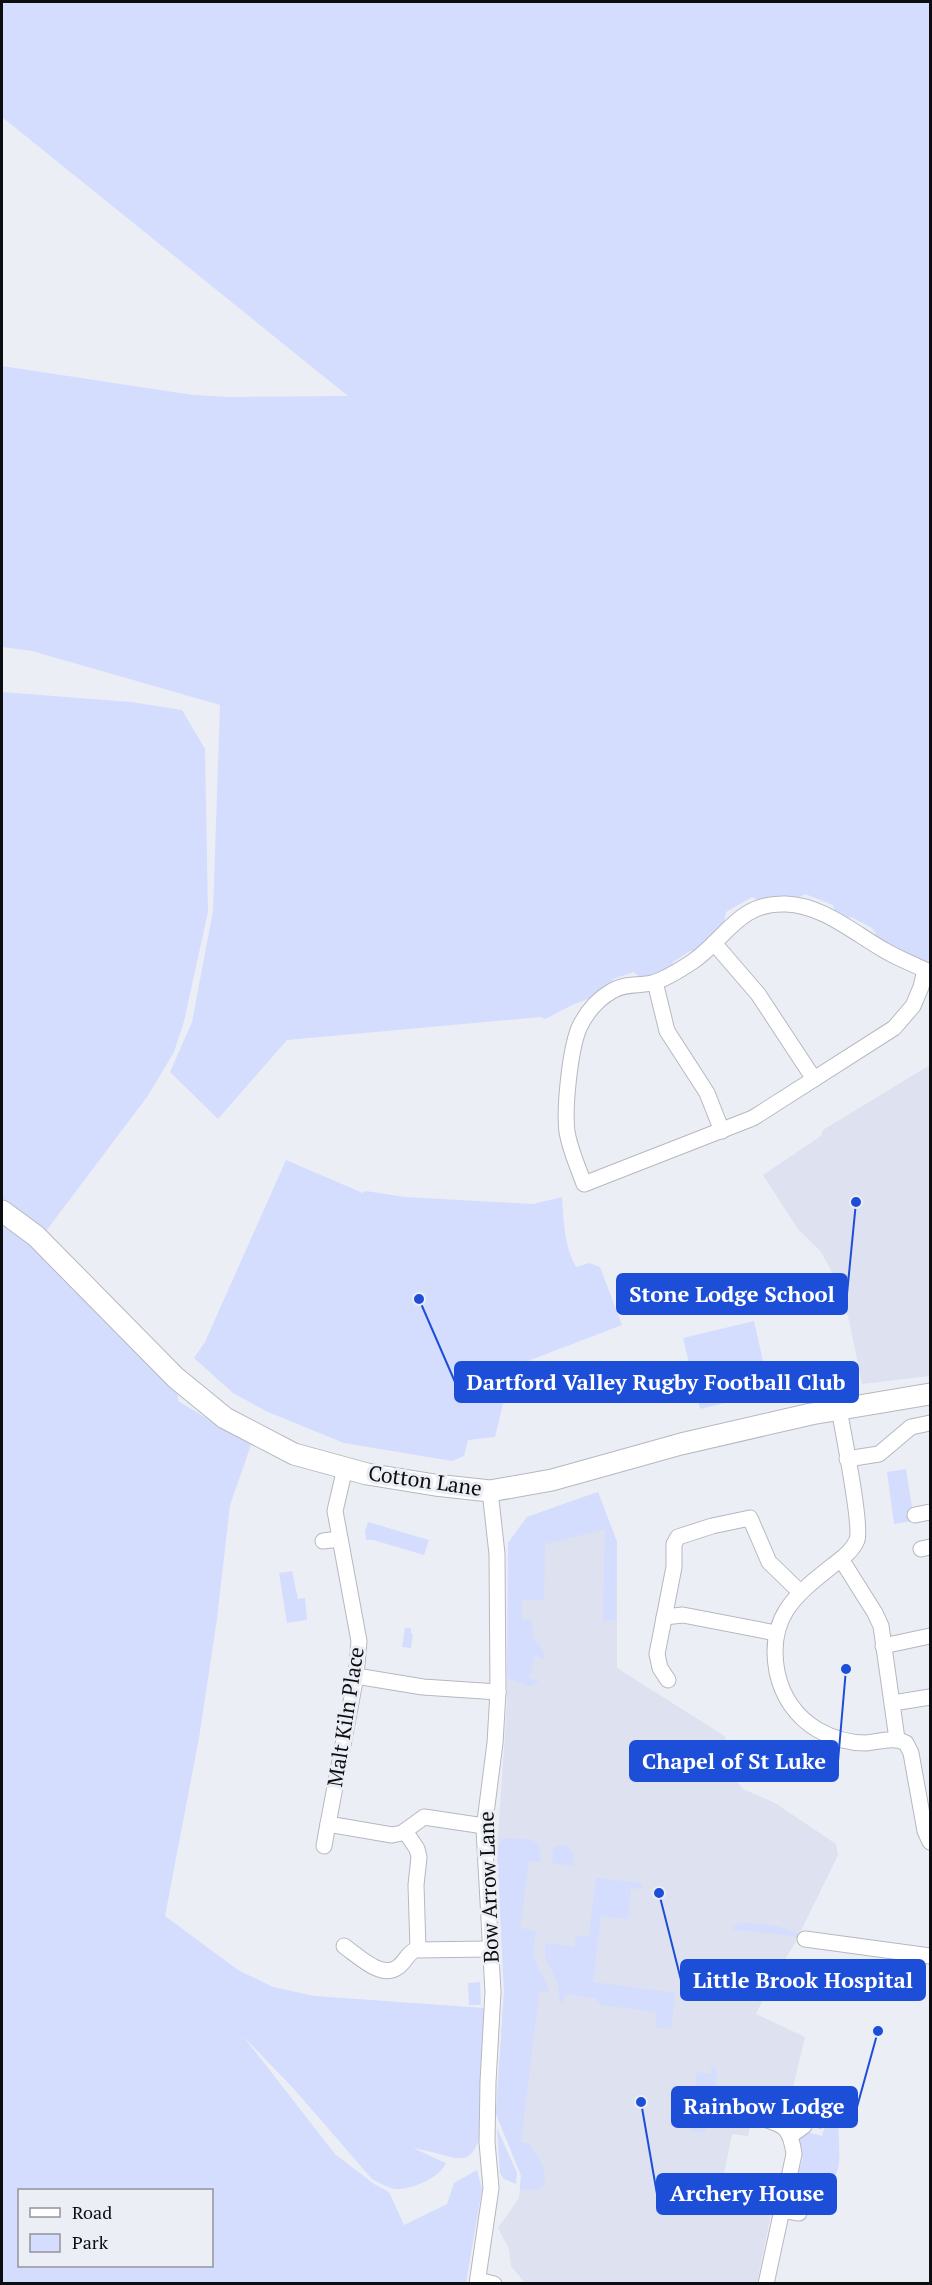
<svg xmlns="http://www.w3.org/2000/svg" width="932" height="2285" font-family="'PT Serif',serif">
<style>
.built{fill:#dde1f0}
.green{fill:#d4ddfe;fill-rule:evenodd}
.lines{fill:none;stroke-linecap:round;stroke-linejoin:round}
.minor-casing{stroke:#b6b8c0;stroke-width:17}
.secondary-casing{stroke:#b6b8c0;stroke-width:23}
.minor{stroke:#fff;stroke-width:15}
.secondary{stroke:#fff;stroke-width:21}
.labels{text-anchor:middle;stroke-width:6;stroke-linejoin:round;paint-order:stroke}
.street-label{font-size:21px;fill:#0c0d10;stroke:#eceef6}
.leader{fill:none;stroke:#1d4ed8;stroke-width:2}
.callout-dot{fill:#1d4ed8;stroke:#eceef6;stroke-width:2}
.callout{fill:#1d4ed8;stroke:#1d4ed8;stroke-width:2}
.callout-label{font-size:22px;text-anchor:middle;font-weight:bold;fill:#fff}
</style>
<rect width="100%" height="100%" fill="#eceef6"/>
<g class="built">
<path d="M 930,1065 L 930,1376 L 862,1384 L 849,1320 L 830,1268 L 821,1252 L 798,1229 L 763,1175 L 821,1136 L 823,1130 Z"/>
<path d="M 598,1492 L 617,1542 L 617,1668 L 726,1737 L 717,1758 L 743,1789 L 775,1803 L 836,1844 L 838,1855 L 795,1943 L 770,1985 L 756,2014 L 805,2037 L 789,2104 L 757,2097 L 748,2136 L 732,2134 L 722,2184 L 767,2195 L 773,2204 L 757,2283 L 528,2284 L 525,2283 L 511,2266 L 509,2249 L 498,2228 L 519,2198 L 521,2176 L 496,2114 L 504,1991 L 497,1850 L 507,1704 L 508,1543 L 527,1517 Z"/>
</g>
<g class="green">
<path d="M 2,2 L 930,2 L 930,964 L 919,961 L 880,941 L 872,928 L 851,917 L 841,919 L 835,915 L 833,905 L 805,894 C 792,903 766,904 752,897 L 726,912 L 724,922 L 696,951 L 690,951 L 673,962 L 672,967 L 640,978 L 634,972 L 613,979 C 608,994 593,997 580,1002 C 568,1006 556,1014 545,1019 L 541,1017 L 287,1040 L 218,1119 L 170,1072 L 192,1022 L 213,911 L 220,705 L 32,651 L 2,647 L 2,366 L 193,395 L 230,397 L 348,396 L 2,117 Z"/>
<path d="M 2,692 L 131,702 L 182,710 L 205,749 L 208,912 L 184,1021 L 174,1052 L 147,1097 L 46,1231 L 2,1199 Z"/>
<path d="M 286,1160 L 363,1193 L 366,1191 L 405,1197 L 533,1204 L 562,1197 C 564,1224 564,1244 576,1267 L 589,1263 L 600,1267 L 622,1325 L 512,1367 L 495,1437 L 468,1440 L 464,1456 L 452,1461 L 344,1443 L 268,1412 L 233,1393 L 194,1358 L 205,1342 Z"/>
<path d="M 2,1223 L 35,1245 L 92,1309 L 178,1395 L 178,1401 L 251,1445 L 230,1505 L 217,1619 L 199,1738 L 165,1916 L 238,1970 L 273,1987 L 315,1996 L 484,2008 L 480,2137 C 472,2159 465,2162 443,2155 C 433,2152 423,2150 413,2148 L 446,2163 C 440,2178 411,2190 395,2189 C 386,2187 380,2183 372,2179 L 293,2088 L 243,2036 L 335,2154 L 374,2184 L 389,2192 L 404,2225 L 447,2204 L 454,2183 L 477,2170 L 482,2189 L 466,2283 L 2,2283 ZM 20,2190 L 212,2190 L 212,2266 L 20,2266 Z"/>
<path d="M 754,1321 L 770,1392 L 700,1409 L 683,1338 Z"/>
<path d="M 906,1469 L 914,1521 L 894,1524 L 887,1472 Z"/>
<path d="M 598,1492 L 617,1542 L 616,1620 L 603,1621 L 605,1529 L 545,1544 L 544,1600 L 522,1600 L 522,1619 L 532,1620 L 533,1637 L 543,1650 L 545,1659 L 535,1656 L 529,1678 L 539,1681 L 531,1686 L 526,1686 C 521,1682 515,1682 509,1679 L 507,1675 L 508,1543 L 527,1517 Z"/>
<path d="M 368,1522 L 429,1540 L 424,1555 L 373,1540 L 366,1540 L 365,1532 Z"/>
<path d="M 292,1571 L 298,1599 L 305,1598 L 307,1620 L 287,1623 L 279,1573 Z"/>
<path d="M 405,1628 L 411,1628 L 411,1634 L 413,1634 L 411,1648 L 402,1647 Z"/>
<path d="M 508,1838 C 528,1840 544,1836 540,1862 L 529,1861 L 520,1928 L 536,1931 C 535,1940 532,1951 535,1961 C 539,1972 547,1981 549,1992 L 540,1991 L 539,1993 L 521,2142 L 530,2144 C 537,2159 551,2170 542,2188 L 535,2190 L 520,2189 L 521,2175 L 496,2114 L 504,1991 L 497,1850 L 502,1839 Z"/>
<path d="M 560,1845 L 567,1846 L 574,1854 L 573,1866 L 552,1863 L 553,1849 Z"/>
<path d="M 596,1878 L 642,1883 L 642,1889 L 631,1888 L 628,1919 L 601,1916 L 593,1982 L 675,1993 L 671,2029 L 656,2027 L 657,2012 L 602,2005 L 595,1998 L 565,1994 L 563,2003 L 560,2002 L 558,1984 L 545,1956 L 545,1943 L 574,1947 L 576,1935 L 589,1937 Z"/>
<path d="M 740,1923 C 759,1924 782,1924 799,1935 L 798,1937 L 732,1929 L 735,1925 Z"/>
<path d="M 480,1982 L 481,2005 L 469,2005 L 468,1983 Z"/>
<path d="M 712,2065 L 717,2070 C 716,2090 711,2114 704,2133 L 690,2131 L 697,2072 L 711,2074 Z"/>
<path d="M 827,2118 L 838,2120 C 840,2174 847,2179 795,2203 L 792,2195 L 803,2157 L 800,2156 L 797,2140 L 807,2132 L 822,2136 Z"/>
<path d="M 497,2128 L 517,2173 L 516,2184 L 504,2179 L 500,2173 Z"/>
</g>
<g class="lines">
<g class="minor-casing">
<g id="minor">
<path d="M 714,943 L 758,994 L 814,1079"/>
<path d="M 925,970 L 921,987 L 913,1006 L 894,1028 L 753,1118 L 584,1184 C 578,1167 570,1150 567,1132 C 564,1108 570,1050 579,1028 C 586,1013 598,999 612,991 C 625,983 638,986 652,983 C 666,979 680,970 692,962 C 726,939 738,902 786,904 C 822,905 854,933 884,950 C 897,958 911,963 925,970 L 930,971"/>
<path d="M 655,982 L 667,1031 L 707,1093 L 722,1131"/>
<path d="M 839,1409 C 843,1432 862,1525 857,1540 C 852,1552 841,1559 832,1566 C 794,1596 767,1618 777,1672 C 782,1696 796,1717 818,1730 C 832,1738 849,1743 866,1743 C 879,1742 893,1736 906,1743 L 911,1753 L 925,1831 L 930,1842"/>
<path d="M 847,1459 L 879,1454 L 911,1427 L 930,1423"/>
<path d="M 345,1468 L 335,1511 L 359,1641 L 356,1676 L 328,1824 L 392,1835 L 402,1833 L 424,1817 L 484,1826"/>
<path d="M 915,1515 L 930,1512"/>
<path d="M 323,1541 L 340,1539"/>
<path d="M 921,1549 L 930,1547"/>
<path d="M 841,1559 L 875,1613 L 881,1626 L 897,1739"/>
<path d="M 664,1617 L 683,1615 L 776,1633"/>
<path d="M 883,1646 L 930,1636"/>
<path d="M 356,1676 L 423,1687 L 498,1692"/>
<path d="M 668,1680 L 660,1668 L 657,1654 L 674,1567 L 674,1544 L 678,1537 L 712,1526 L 750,1518 L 769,1562 L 800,1592"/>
<path d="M 893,1703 L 930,1697"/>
<path d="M 405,1831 L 417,1849 L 419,1857 L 416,1885 L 418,1949"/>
<path d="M 324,1846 L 328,1824"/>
<path d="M 805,1939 L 930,1956"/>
<path d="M 344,1946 C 357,1955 382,1980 398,1967 C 405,1962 407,1954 415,1950 L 491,1949"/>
<path d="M 758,2117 C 784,2125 790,2126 794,2154 L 766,2284"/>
<path d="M 790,2136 L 804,2126 L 807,2117 L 820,2120"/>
<path d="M 781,2210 L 799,2213"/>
<path d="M 478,2280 L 494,2284"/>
<path d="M 477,2284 L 491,2188 L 487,2142 L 488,2082 L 493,1992 L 484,1829 L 495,1743 L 498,1692 L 497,1554 L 490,1491"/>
</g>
</g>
<g class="secondary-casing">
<path id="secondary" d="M 2,1211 L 36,1236 L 176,1378 L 225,1418 L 294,1454 L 367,1474 L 435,1485 L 490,1491 L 552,1480 L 681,1444 L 811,1414 L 930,1394"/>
</g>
<use href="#minor" class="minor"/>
<use href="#secondary" class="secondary"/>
</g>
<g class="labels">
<g class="street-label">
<text transform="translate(425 1481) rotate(8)" y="7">Cotton Lane</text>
<text transform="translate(346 1717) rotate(-81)" y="7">Malt Kiln Place</text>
<text transform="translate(489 1887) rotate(-92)" y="7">Bow Arrow Lane</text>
</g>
</g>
<path class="leader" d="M856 1202L847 1294M419 1299L455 1382M846 1669L838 1761M659 1893L681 1980M878 2031L857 2107M641 2102L657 2194"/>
<g class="callout-dot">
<circle cx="856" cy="1202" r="6"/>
<circle cx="419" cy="1299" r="6"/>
<circle cx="846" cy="1669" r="6"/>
<circle cx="659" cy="1893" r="6"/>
<circle cx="878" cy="2031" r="6"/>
<circle cx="641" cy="2102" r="6"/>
</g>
<g class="callout">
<rect x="617" y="1274" width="230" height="40" rx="6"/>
<rect x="455" y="1362" width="403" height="40" rx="6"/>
<rect x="630" y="1741" width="208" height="40" rx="6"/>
<rect x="681" y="1960" width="244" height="40" rx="6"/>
<rect x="672" y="2087" width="185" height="40" rx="6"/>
<rect x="657" y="2174" width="179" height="40" rx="6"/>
</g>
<g class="callout-label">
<text x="732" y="1302">Stone Lodge School</text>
<text x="656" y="1390">Dartford Valley Rugby Football Club</text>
<text x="734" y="1769">Chapel of St Luke</text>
<text x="803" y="1988">Little Brook Hospital</text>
<text x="764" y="2114">Rainbow Lodge</text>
<text x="747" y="2201">Archery House</text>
</g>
<rect width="932" height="2285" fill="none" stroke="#0c0d10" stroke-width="6"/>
<rect x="18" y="2189" width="195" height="78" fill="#eceef6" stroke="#92949a" stroke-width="1.5"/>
<rect x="30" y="2208" width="30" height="9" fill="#ffffff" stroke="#92949a" stroke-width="1.5"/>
<text x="72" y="2219" font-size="18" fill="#0c0d10">Road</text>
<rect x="30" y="2234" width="30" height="18" fill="#d4ddfe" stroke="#92949a" stroke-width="1.5"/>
<text x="72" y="2249" font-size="18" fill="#0c0d10">Park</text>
</svg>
